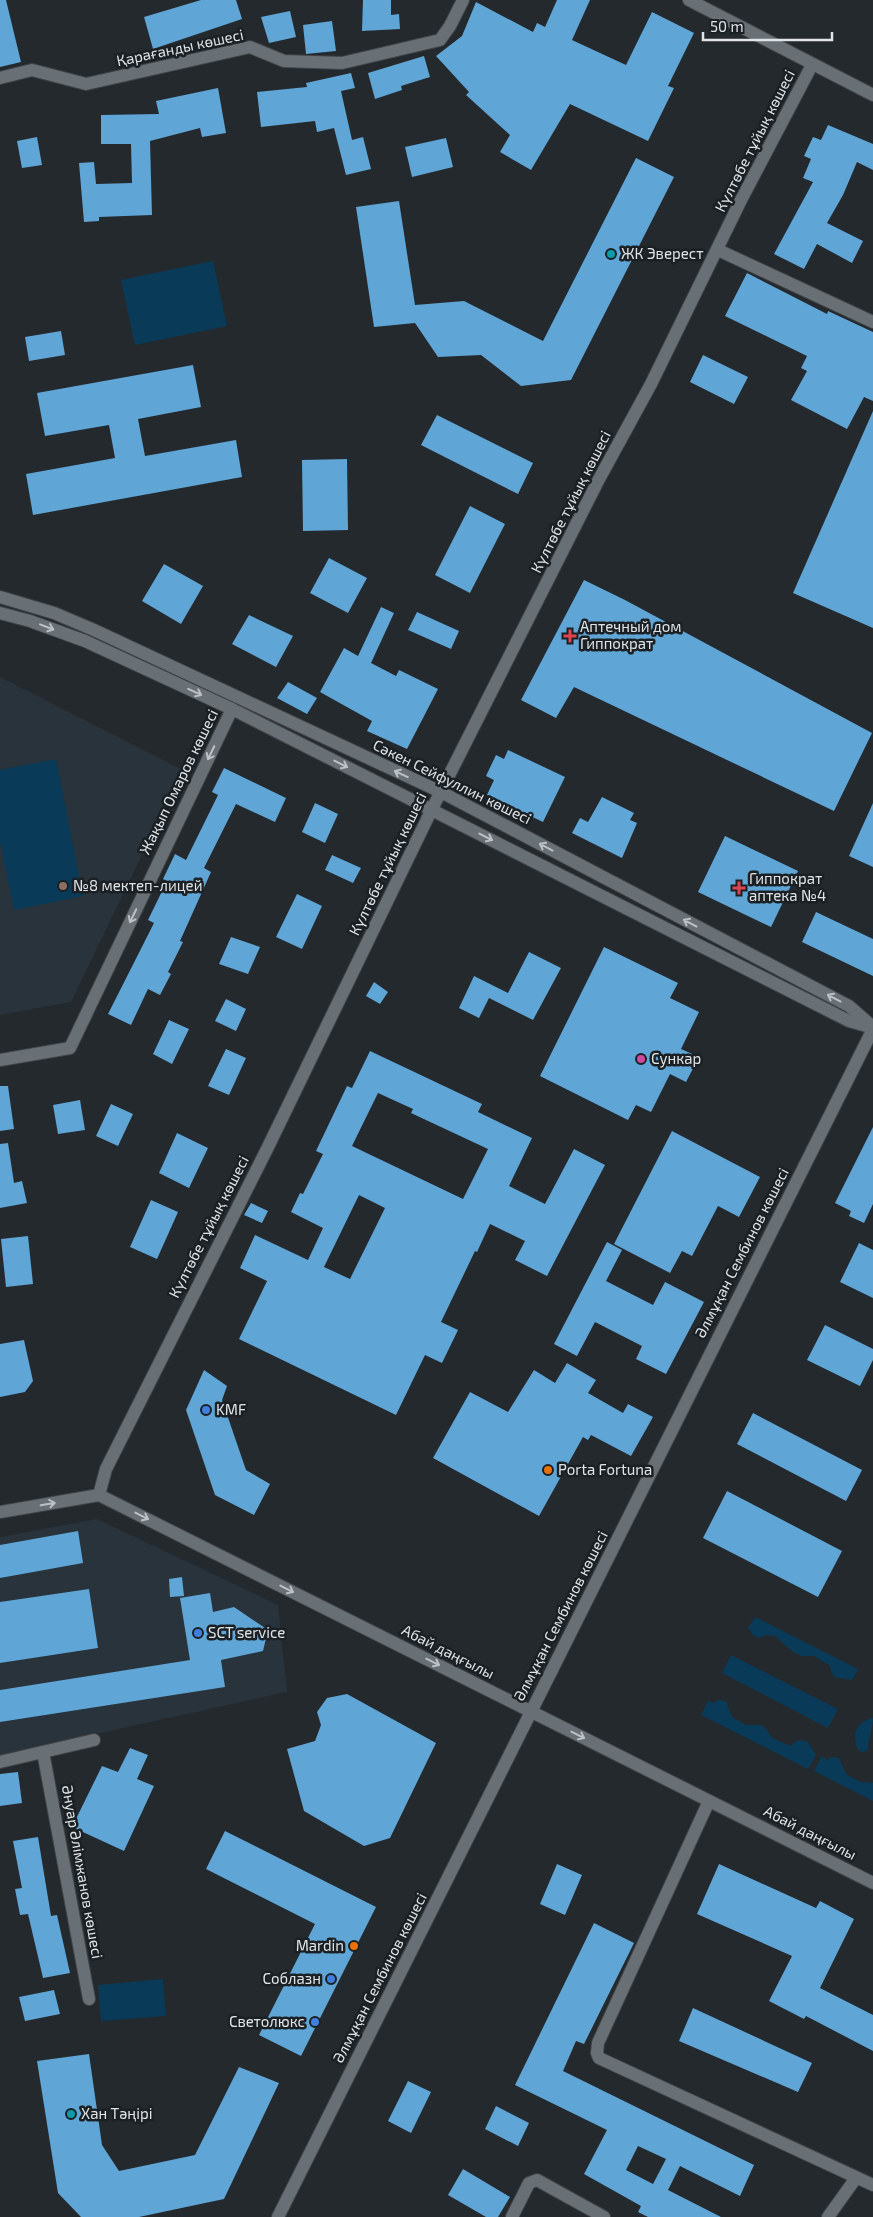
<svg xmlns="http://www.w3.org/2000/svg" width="873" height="2217" font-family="'Exo 2',sans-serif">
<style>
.built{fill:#28333b}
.green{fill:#093b59}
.building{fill:#5fa5d6;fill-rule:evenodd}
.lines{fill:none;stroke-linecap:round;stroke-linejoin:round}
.minor-casing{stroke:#404448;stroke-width:14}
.minor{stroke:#697075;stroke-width:12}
.oneway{stroke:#bcc1c5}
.culture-dot{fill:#0f9aa8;stroke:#1a2024;stroke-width:2}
.health-dot{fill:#e0444e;stroke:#1a2024;stroke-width:2}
.education-dot{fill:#8d6e63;stroke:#1a2024;stroke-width:2}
.hotel-dot{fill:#d1479c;stroke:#1a2024;stroke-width:2}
.shop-dot{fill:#3f7fe0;stroke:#1a2024;stroke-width:2}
.food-dot{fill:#e8710a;stroke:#1a2024;stroke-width:2}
.labels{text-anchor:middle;stroke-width:5;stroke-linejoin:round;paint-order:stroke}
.street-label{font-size:15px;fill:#e0e4e7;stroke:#1a2024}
.poi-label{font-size:15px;fill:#e0e4e7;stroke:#1a2024;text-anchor:start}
</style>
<rect width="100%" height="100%" fill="#24292e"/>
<g class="built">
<path d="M 0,677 L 183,770 L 71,1002 L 0,1015 Z"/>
<path d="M 97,1519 L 278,1605 L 287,1692 L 0,1755 L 0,1537 Z"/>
</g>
<g class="green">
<path d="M 213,261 L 227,326 L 135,345 L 121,280 Z"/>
<path d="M 56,759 L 83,896 L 14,910 L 0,841 L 0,770 Z"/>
<path d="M 755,1617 L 858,1669 L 852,1680 L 834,1677 L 829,1665 L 814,1656 L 802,1656 L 793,1652 L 775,1636 L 766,1635 L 759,1638 L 754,1636 L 748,1628 Z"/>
<path d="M 731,1655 L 838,1709 L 828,1728 L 722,1673 Z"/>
<path d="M 718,1700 L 726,1701 L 732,1717 L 746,1725 L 761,1725 L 766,1729 L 772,1738 L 790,1746 L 798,1740 L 807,1741 L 816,1755 L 808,1769 L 701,1715 L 708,1701 L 714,1703 Z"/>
<path d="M 873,1718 C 873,1729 868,1739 868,1750 L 863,1752 L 859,1751 C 851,1737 855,1721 873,1718 Z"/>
<path d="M 822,1756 L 827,1760 L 831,1757 L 839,1758 L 846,1774 L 860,1782 L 873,1783 L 873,1801 L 814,1771 Z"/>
<path d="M 163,1979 L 166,2016 L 101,2021 L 98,1985 Z"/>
</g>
<g class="building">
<path d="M 0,0 L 6,0 L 21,62 L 0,67 Z"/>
<path d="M 201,0 L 236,0 L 242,19 L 153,49 L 144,17 Z"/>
<path d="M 363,0 L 391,0 L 391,15 L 399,14 L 400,29 L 362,31 Z"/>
<path d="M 557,0 L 590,0 L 572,40 L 626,65 L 652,12 L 694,33 L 668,86 L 674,88 L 648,141 L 570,104 L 531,170 L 500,152 L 510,135 L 466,95 L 469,92 L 436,56 L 462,36 L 476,2 L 533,32 L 537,23 L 545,27 Z"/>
<path d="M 290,11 L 296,37 L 269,43 L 261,17 Z"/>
<path d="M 332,21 L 336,51 L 306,54 L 303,25 Z"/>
<path d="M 424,56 L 430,77 L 401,86 L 402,90 L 375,99 L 368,73 Z"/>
<path d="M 351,73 L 355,88 L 341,91 L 352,140 L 363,137 L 371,169 L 346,175 L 334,128 L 317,132 L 315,121 L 261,127 L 257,92 L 307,87 L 306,83 Z"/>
<path d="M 218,88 L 226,133 L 202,137 L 200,128 L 150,141 L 152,215 L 99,217 L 99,221 L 84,222 L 79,163 L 94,162 L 96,184 L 132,183 L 131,144 L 101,144 L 101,115 L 159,114 L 156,101 Z"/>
<path d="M 828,125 L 873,144 L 873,170 L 857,162 L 843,195 L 827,223 L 863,241 L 852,263 L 817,244 L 804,269 L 774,254 L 813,182 L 803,178 L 811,159 L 804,156 L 813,137 L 821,140 Z"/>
<path d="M 37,137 L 42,165 L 22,168 L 17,141 Z"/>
<path d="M 446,138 L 453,167 L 412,177 L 405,147 Z"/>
<path d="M 636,158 L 674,177 L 571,380 L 521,386 L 481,355 L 438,357 L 415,323 L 374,327 L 356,207 L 399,201 L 415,305 L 464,301 L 543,341 Z"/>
<path d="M 747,273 L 827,314 L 828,311 L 873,332 L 873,401 L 864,397 L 847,429 L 791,400 L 807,371 L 801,368 L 807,356 L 725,316 Z"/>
<path d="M 61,331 L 65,355 L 29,361 L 25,337 Z"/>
<path d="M 703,355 L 748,377 L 734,404 L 690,382 Z"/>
<path d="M 193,365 L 201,407 L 138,419 L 145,456 L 236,440 L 242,477 L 33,515 L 26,474 L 115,458 L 109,425 L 45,436 L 37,393 Z"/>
<path d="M 873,411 L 873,628 L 793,593 Z"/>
<path d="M 437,415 L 533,463 L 518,494 L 421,445 Z"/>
<path d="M 347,459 L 348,530 L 303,531 L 302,460 Z"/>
<path d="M 470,506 L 505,524 L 470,593 L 435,575 Z"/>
<path d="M 329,558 L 367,578 L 348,613 L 310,593 Z"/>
<path d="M 164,564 L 203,586 L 181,624 L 142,601 Z"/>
<path d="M 584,580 L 625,600 L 872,733 L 834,811 L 574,687 L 556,718 L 521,700 Z"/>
<path d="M 381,607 L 394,613 L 371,663 L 396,676 L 399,670 L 438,689 L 407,749 L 367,731 L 372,721 L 320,692 L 344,648 L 358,656 Z"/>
<path d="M 417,612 L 459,631 L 451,649 L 408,630 Z"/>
<path d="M 249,615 L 293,636 L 276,667 L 232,644 Z"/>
<path d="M 288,682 L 317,698 L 307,714 L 277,698 Z"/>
<path d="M 508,750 L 565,777 L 543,822 L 487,795 L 494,780 L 486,776 L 496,755 L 504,759 Z"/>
<path d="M 224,768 L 286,798 L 275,822 L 236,804 L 204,868 L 211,872 L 180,941 L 183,942 L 168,972 L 171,974 L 160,995 L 148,989 L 131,1025 L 108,1014 L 154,923 L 148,920 L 167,881 L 163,879 L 175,854 L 186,860 L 218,795 L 212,792 Z"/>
<path d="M 602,797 L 634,813 L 630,820 L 637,823 L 622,858 L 572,833 L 580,818 L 588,822 Z"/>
<path d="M 315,803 L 338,814 L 325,843 L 302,832 Z"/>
<path d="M 873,803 L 873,867 L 849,856 Z"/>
<path d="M 725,836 L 798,871 L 771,927 L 698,892 Z"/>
<path d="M 332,855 L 361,868 L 353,883 L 325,870 Z"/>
<path d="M 297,894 L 322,906 L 302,949 L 276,937 Z"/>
<path d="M 816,912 L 873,939 L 873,976 L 802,942 Z"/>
<path d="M 231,937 L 260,947 L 248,974 L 219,964 Z"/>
<path d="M 604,947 L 678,983 L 670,998 L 699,1012 L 681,1049 L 699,1057 L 686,1082 L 670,1074 L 651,1112 L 636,1105 L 628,1120 L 540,1076 Z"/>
<path d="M 529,952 L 561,968 L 533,1020 L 489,998 L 479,1018 L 459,1008 L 474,976 L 508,993 Z"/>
<path d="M 374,982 L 388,992 L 380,1004 L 366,996 Z"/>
<path d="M 226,999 L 246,1009 L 236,1031 L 215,1021 Z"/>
<path d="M 169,1020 L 189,1029 L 172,1064 L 153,1054 Z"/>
<path d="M 226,1049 L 246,1058 L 229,1095 L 208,1086 Z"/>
<path d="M 370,1051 L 482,1104 L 478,1112 L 532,1138 L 509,1186 L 545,1204 L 574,1149 L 605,1165 L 547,1276 L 515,1260 L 525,1241 L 490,1224 L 477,1252 L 475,1251 L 441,1322 L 458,1330 L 442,1363 L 425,1355 L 396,1415 L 239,1339 L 267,1281 L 240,1268 L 255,1235 L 308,1260 L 323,1228 L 291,1212 L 300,1193 L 303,1194 L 323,1154 L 316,1151 L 347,1086 L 352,1088 ZM 378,1093 L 413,1109 L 411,1113 L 488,1149 L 463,1199 L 352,1146 ZM 359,1195 L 385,1208 L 350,1279 L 324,1267 Z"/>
<path d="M 0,1086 L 8,1086 L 14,1129 L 0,1131 Z"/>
<path d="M 80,1100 L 85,1130 L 58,1134 L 53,1105 Z"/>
<path d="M 111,1104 L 133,1114 L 118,1146 L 96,1136 Z"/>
<path d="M 873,1127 L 873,1204 L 864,1223 L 849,1216 L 851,1211 L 835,1203 Z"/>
<path d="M 672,1131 L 760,1177 L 739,1217 L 718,1206 L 692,1256 L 682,1251 L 670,1273 L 614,1244 Z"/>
<path d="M 177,1133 L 208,1148 L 189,1188 L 159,1173 Z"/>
<path d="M 8,1143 L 14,1183 L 22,1181 L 27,1203 L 0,1208 L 0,1144 Z"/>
<path d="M 151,1200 L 178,1212 L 157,1259 L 130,1247 Z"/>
<path d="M 251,1203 L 268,1211 L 262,1223 L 244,1215 Z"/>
<path d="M 28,1236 L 33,1284 L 6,1287 L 1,1239 Z"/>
<path d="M 607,1242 L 622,1250 L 606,1281 L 653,1305 L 665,1282 L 704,1302 L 666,1374 L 636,1359 L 642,1346 L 595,1322 L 577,1356 L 554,1344 Z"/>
<path d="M 859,1243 L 873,1250 L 873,1298 L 840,1282 Z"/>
<path d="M 825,1325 L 873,1349 L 873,1360 L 860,1386 L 807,1360 Z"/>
<path d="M 24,1340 L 33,1381 L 25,1392 L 0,1397 L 0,1344 Z"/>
<path d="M 567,1363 L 596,1380 L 588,1393 L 623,1413 L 628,1404 L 653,1417 L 631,1456 L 591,1435 L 588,1440 L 583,1437 L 539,1516 L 433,1458 L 470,1392 L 508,1412 L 534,1370 L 555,1383 Z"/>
<path d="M 204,1370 L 227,1386 L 222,1400 L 246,1470 L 270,1484 L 254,1515 L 215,1495 L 186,1410 Z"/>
<path d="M 753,1413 L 862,1470 L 846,1501 L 737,1444 Z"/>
<path d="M 727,1491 L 842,1551 L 818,1597 L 703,1538 Z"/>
<path d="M 78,1531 L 83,1563 L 0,1578 L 0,1545 Z"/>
<path d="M 182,1577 L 184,1596 L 170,1597 L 169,1579 Z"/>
<path d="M 89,1589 L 98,1648 L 0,1663 L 0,1602 Z"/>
<path d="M 210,1593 L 213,1612 L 234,1607 L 268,1630 L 263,1651 L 221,1660 L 225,1687 L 0,1722 L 0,1690 L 190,1660 L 180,1598 Z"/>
<path d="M 347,1694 L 436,1743 L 390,1838 L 364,1846 L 304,1811 L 287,1749 L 315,1741 L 321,1725 L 317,1712 L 327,1698 Z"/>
<path d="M 130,1748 L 148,1755 L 137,1779 L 154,1786 L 124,1851 L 72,1827 L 102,1766 L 118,1772 Z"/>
<path d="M 18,1772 L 22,1803 L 0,1806 L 0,1774 Z"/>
<path d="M 225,1831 L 376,1907 L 301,2056 L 259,2035 L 315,1924 L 206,1869 Z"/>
<path d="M 38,1837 L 51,1916 L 57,1915 L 70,1973 L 43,1978 L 28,1914 L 20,1915 L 15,1889 L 22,1888 L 13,1841 Z"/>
<path d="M 557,1864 L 582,1875 L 565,1915 L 540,1904 Z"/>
<path d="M 719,1864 L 816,1908 L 820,1901 L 854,1919 L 820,1988 L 873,2015 L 873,2051 L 806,2016 L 804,2019 L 769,2001 L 792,1956 L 697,1914 Z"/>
<path d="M 594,1923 L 634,1943 L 584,2044 L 576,2041 L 563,2071 L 754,2165 L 740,2196 L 680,2166 L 668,2190 L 721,2217 L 648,2217 L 638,2212 L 641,2206 L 584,2174 L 607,2130 L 515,2085 ZM 638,2146 L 666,2159 L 653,2184 L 626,2170 Z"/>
<path d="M 54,1990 L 60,2014 L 25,2021 L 19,1997 Z"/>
<path d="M 693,2008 L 812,2063 L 798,2092 L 679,2041 Z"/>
<path d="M 89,2054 L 102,2145 L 119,2171 L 195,2155 L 239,2067 L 279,2083 L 224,2199 L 139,2217 L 81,2217 L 58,2193 L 37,2061 Z"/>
<path d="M 408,2081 L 431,2092 L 411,2133 L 388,2121 Z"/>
<path d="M 496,2106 L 529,2123 L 518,2146 L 485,2129 Z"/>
<path d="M 463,2169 L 510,2197 L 498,2217 L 486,2217 L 448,2195 Z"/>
</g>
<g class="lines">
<g class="minor-casing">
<g id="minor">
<path d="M 689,0 L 873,95"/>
<path d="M 0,78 L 32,70 L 86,84 L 250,47 L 284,61 L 342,63 L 440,40 L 450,26 L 463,0"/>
<path d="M 718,250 L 873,322"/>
<path d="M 0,597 L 54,613 L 94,630 L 441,792 L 849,1006 L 873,1027"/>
<path d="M 0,613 L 30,621 L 85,641 L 232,709 L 849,1021 L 870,1027"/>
<path d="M 0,1060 L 70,1048 L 232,709"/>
<path d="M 99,1495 L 106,1469 L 268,1147 L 432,809 L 598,481 L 651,384 L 741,200 L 812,65"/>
<path d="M 0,1512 L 99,1495 L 873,1883"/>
<path d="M 43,1752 L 89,1999"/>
<path d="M 0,1762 L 94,1740"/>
<path d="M 709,1801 L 598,2043 L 597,2053 L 599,2058 L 873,2185"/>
<path d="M 278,2217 L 873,1029"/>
<path d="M 512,2217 L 529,2183 L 537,2180 L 604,2217"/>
<path d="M 828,2217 L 856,2178"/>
</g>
</g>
<use href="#minor" class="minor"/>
</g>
<defs><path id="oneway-shaft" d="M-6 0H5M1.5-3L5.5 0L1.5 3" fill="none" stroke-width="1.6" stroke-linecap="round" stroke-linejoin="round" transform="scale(1.25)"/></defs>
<g class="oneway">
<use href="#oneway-shaft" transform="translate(47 627) rotate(21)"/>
<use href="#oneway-shaft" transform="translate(195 692) rotate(25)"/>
<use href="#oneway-shaft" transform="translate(211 753) rotate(116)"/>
<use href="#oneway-shaft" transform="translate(341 764) rotate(27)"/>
<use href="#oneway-shaft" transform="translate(401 774) rotate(-155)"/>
<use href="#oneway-shaft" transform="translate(486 837) rotate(27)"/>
<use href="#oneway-shaft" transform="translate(546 847) rotate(-152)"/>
<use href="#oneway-shaft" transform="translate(133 916) rotate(116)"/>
<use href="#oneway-shaft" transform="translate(690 923) rotate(-152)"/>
<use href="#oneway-shaft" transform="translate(834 998) rotate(-152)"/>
<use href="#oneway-shaft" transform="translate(48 1504) rotate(-10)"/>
<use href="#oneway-shaft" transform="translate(142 1516) rotate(27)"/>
<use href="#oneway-shaft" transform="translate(287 1589) rotate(27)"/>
<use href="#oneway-shaft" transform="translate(433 1662) rotate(27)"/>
<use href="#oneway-shaft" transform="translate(578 1735) rotate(27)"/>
</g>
<g class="culture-dot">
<circle cx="611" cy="254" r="5"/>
<circle cx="71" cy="2114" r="5"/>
</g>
<g class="health-dot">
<path d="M567.5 628.5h5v5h5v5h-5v5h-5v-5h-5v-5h5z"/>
<path d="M736.5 880.5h5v5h5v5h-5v5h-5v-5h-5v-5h5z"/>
</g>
<circle class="education-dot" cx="63" cy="886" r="5"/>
<circle class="hotel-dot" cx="641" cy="1059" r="5"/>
<g class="shop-dot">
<circle cx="206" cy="1410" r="5"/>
<circle cx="198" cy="1633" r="5"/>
<circle cx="331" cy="1979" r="5"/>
<circle cx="315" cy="2022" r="5"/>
</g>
<g class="food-dot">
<circle cx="548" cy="1470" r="5"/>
<circle cx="354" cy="1946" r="5"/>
</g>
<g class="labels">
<g class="street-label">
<text transform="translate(180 48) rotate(-12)" y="5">Қарағанды көшесі</text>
<text transform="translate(755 141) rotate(-63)" y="5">Күлтөбе тұйық көшесі</text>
<text transform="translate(571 502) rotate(-63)" y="5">Күлтөбе тұйық көшесі</text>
<text transform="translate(179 782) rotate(-64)" y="5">Жақып Омаров көшесі</text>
<text transform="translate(452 782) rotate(26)" y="5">Сәкен Сейфуллин көшесі</text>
<text transform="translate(388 864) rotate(-64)" y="5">Күлтөбе тұйық көшесі</text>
<text transform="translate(209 1227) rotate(-63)" y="5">Күлтөбе тұйық көшесі</text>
<text transform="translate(742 1253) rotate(-63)" y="5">Әлмұқан Сембинов көшесі</text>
<text transform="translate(561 1616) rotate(-63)" y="5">Әлмұқан Сембинов көшесі</text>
<text transform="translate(448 1652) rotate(27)" y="5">Абай даңғылы</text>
<text transform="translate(810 1833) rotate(27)" y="5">Абай даңғылы</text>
<text transform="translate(82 1872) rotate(80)" y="5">Әнуар Әлімжанов көшесі</text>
<text transform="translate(380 1978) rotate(-63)" y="5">Әлмұқан Сембинов көшесі</text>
</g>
<g class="poi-label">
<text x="621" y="259">ЖК Эверест</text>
<text x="580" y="632">Аптечный дом<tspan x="580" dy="17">Гиппократ</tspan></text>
<text x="749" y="884">Гиппократ<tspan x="749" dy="17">аптека №4</tspan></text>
<text x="73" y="891">№8 мектеп-лицей</text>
<text x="651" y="1064">Сункар</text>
<text x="216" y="1415">KMF</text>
<text x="558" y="1475">Porta Fortuna</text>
<text x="208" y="1638">SCT service</text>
<text x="344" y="1951" text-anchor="end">Mardin</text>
<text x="321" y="1984" text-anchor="end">Соблазн</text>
<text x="305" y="2027" text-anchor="end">Светолюкс</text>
<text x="81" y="2119">Хан Тәңірі</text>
</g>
</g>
<path d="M703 32v8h129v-8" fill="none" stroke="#e0e4e7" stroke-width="2.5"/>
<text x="710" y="32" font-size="15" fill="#e0e4e7" stroke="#1a2024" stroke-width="4" paint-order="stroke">50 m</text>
</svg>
